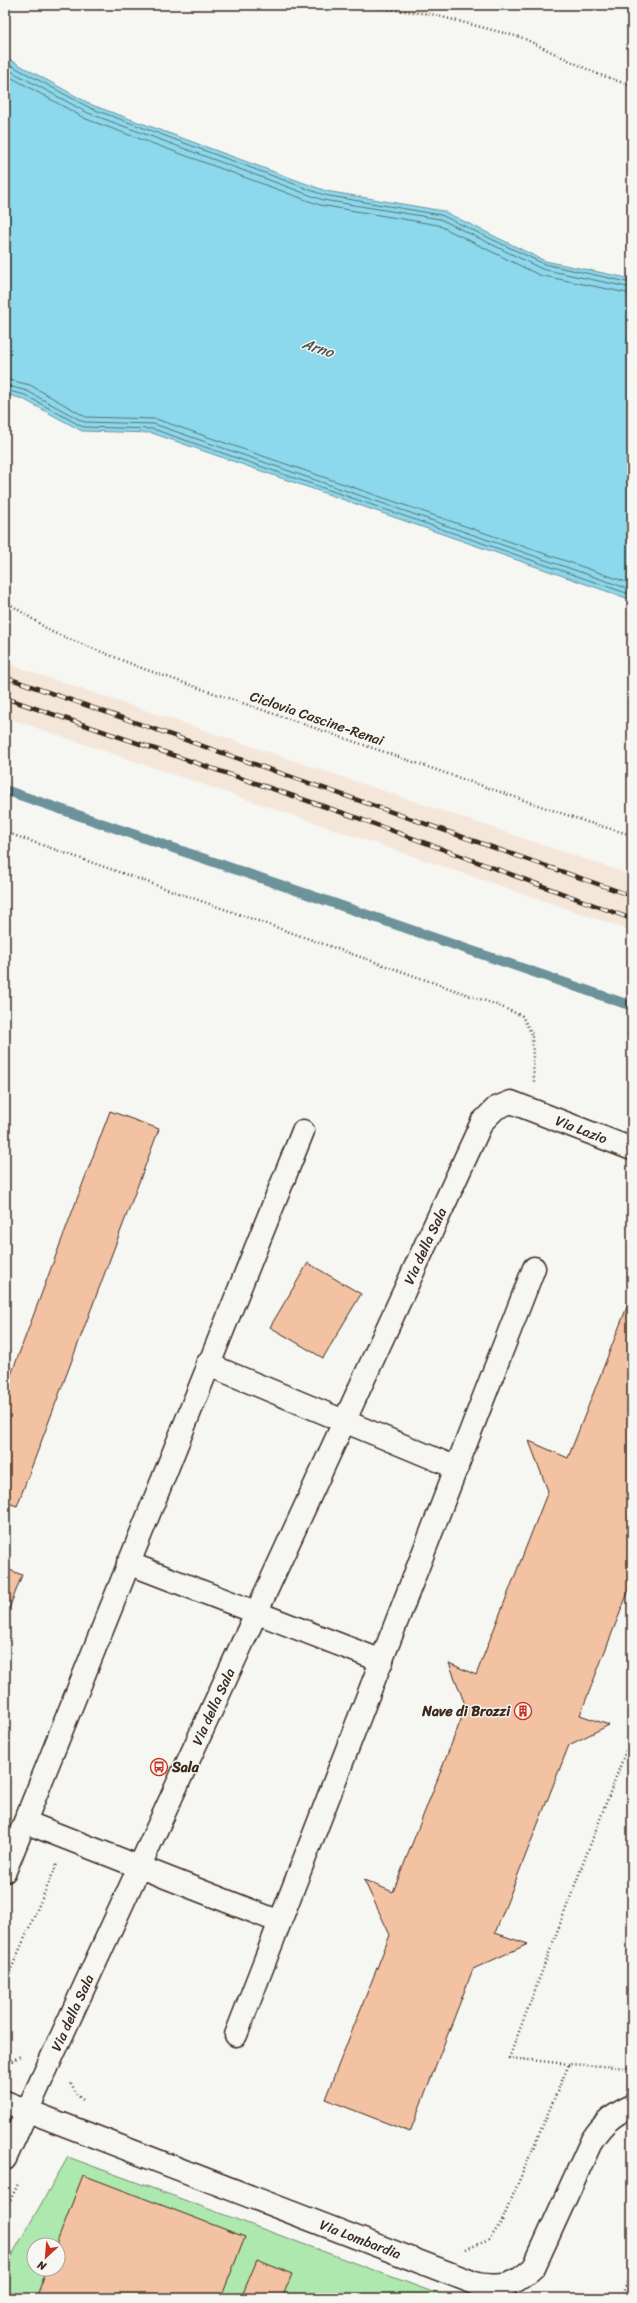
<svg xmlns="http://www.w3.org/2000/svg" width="637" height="2303" font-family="Sriracha,sans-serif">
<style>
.built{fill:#f5e6da}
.green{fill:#ade8ae;stroke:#748966;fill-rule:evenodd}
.water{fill:#8cd8ec;stroke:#6c929a}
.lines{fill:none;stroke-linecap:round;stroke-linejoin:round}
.shore{stroke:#5b7070;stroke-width:1}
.stream{stroke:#6c929a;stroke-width:10}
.building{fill:#f3c2a3;stroke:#3b2a1e}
.street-casing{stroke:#3b2a1e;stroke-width:25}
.path{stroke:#3b2a1e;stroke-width:2.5;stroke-dasharray:1 3;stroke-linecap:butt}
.street{stroke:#f6f6f2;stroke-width:22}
.rail-casing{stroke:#3b2a1e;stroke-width:4.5}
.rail{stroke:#f6f6f2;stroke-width:3;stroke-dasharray:9;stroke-linecap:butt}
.labels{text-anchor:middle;stroke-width:3;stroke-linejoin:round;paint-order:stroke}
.street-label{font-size:14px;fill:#3b2a1e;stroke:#f6f6f2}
.poi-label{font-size:14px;font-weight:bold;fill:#3b2a1e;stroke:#f6f6f2;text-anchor:end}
.water-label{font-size:15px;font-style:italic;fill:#4f5652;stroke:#f6f6f2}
</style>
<rect width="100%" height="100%" fill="#f6f6f2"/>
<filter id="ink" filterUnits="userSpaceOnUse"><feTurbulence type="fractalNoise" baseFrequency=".025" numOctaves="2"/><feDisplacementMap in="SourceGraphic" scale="8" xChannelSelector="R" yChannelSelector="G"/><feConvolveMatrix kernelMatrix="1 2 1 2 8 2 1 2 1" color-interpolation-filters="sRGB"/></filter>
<g filter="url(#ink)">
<path class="built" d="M 5,663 L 632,875 L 632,931 L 5,717 Z"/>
<path class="green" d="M 68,2157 L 449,2298 L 5,2298 L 5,2267 ZM 34,2245 L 58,2245 L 58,2269 L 34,2269 Z"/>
<path class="water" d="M 5,57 L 92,105 L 326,191 L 443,211 L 545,261 L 632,279 L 632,600 L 152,433 L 82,431 L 23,399 L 5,394 Z"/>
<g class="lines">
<g class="shore">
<path d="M 5,62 L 90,108 L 324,195 L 441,215 L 544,264 L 632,283"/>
<path d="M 5,68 L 88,113 L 323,200 L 440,219 L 542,269 L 632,288"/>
<path d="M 5,74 L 86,119 L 320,205 L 438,225 L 539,275 L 632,294"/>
<path d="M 5,379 L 30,385 L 86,417 L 156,419 L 632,584"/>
<path d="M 5,385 L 27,391 L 84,422 L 154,424 L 632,590"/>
<path d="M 5,390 L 25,395 L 83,427 L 153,429 L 632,595"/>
</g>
<path class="stream" d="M 5,790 L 632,1006"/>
</g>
<g class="building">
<path d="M 110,1111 L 159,1129 L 17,1506 L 5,1502 L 5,1391 Z"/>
<path d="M 308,1263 L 361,1294 L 323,1358 L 270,1327 Z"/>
<path d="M 632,1294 L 632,1582 L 580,1715 L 609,1725 L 569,1745 L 495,1933 L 528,1944 L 473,1969 L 410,2132 L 325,2099 L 390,1935 L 364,1880 L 393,1892 L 466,1707 L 449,1663 L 476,1675 L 548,1491 L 529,1441 L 568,1458 Z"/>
<path d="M 5,1568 L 22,1575 L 5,1619 Z"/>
<path d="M 83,2175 L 245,2237 L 221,2298 L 36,2298 L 47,2269 L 58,2269 L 58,2245 L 56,2245 Z"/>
<path d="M 257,2260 L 292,2274 L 282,2298 L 241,2298 Z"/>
</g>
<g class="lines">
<g class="street-casing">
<g id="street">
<path d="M 207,1364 L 457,1468"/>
<path d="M 128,1563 L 382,1661"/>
<path d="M 25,1822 L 280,1922"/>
<path d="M 5,1871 L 303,1131"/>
<path d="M 236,2035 L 534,1268"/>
<path id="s1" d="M 5,2102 L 477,2284 C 504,2288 514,2286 534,2267 L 592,2140 C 603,2123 614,2114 632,2106"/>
<path id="s2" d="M 5,2159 L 482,1122 L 496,1108 L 511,1102 L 632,1149"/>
</g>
</g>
<g class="path">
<path d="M 305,5 L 359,6 L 431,14 L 523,38 L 595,73 L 632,86"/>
<path d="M 5,601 L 52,632 L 144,669 L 587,822 L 632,835"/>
<path d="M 5,832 L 497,1005 L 522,1016 L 532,1034 L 534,1082"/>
<path d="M 5,1983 L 57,1864"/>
<path d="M 569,2064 L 509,2058 L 632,1735"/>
<path d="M 5,2065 L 20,2056"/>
<path d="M 71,2083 L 77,2095 L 83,2100"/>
<path d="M 5,2211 L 18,2184"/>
<path d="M 466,2249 L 489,2240 L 502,2221 L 569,2064 L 632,2068"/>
<path d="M 621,2298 L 632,2270"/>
</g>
<use href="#street" class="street"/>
<g class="rail-casing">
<g id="rail">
<path d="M 5,677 L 632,896"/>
<path d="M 5,698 L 355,817 L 632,919"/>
</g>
</g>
<use href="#rail" class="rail"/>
</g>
</g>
<defs>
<g id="building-ring" transform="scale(0.9)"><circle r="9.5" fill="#f6f6f2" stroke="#c8321e" stroke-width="1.5"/><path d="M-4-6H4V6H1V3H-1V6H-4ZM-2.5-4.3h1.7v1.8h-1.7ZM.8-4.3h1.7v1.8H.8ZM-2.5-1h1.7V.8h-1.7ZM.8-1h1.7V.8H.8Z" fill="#c8321e"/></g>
<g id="bus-ring" transform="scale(0.9)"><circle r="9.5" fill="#f6f6f2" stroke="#c8321e" stroke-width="1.5"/><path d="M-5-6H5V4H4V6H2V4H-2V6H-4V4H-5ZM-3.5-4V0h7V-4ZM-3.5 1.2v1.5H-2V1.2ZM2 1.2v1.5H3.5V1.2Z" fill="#c8321e"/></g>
</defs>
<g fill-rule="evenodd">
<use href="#building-ring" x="523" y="1711"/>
<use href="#bus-ring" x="159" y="1767"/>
</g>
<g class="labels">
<g class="street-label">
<text transform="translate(317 718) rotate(19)" y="5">Ciclovia Cascine-Renai</text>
<text dy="5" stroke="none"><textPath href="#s2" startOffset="1253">Via Lazio</textPath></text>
<text dy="5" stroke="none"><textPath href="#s2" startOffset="1005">Via della Sala</textPath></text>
<text dy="5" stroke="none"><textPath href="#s2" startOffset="498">Via della Sala</textPath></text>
<text dy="5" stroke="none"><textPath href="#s2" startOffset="161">Via della Sala</textPath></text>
<text dy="5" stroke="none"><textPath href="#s1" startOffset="381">Via Lombardia</textPath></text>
</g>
<g class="poi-label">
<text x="510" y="1716">Nave di Brozzi</text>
<text x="172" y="1772" text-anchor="start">Sala</text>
</g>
<g class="water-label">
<text transform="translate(318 348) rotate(18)" y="5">Arno</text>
</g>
</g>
<rect width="637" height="2303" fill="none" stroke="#f6f6f2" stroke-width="20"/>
<rect x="10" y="10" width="617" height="2283" fill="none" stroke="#3b2a1e" stroke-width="1.5" filter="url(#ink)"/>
<g transform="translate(46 2257) rotate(206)"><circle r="19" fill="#f6f6f2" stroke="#aba49d"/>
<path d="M0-3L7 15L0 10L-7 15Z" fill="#c8321e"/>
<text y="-6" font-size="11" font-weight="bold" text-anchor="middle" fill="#3b2a1e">N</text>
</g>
</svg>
